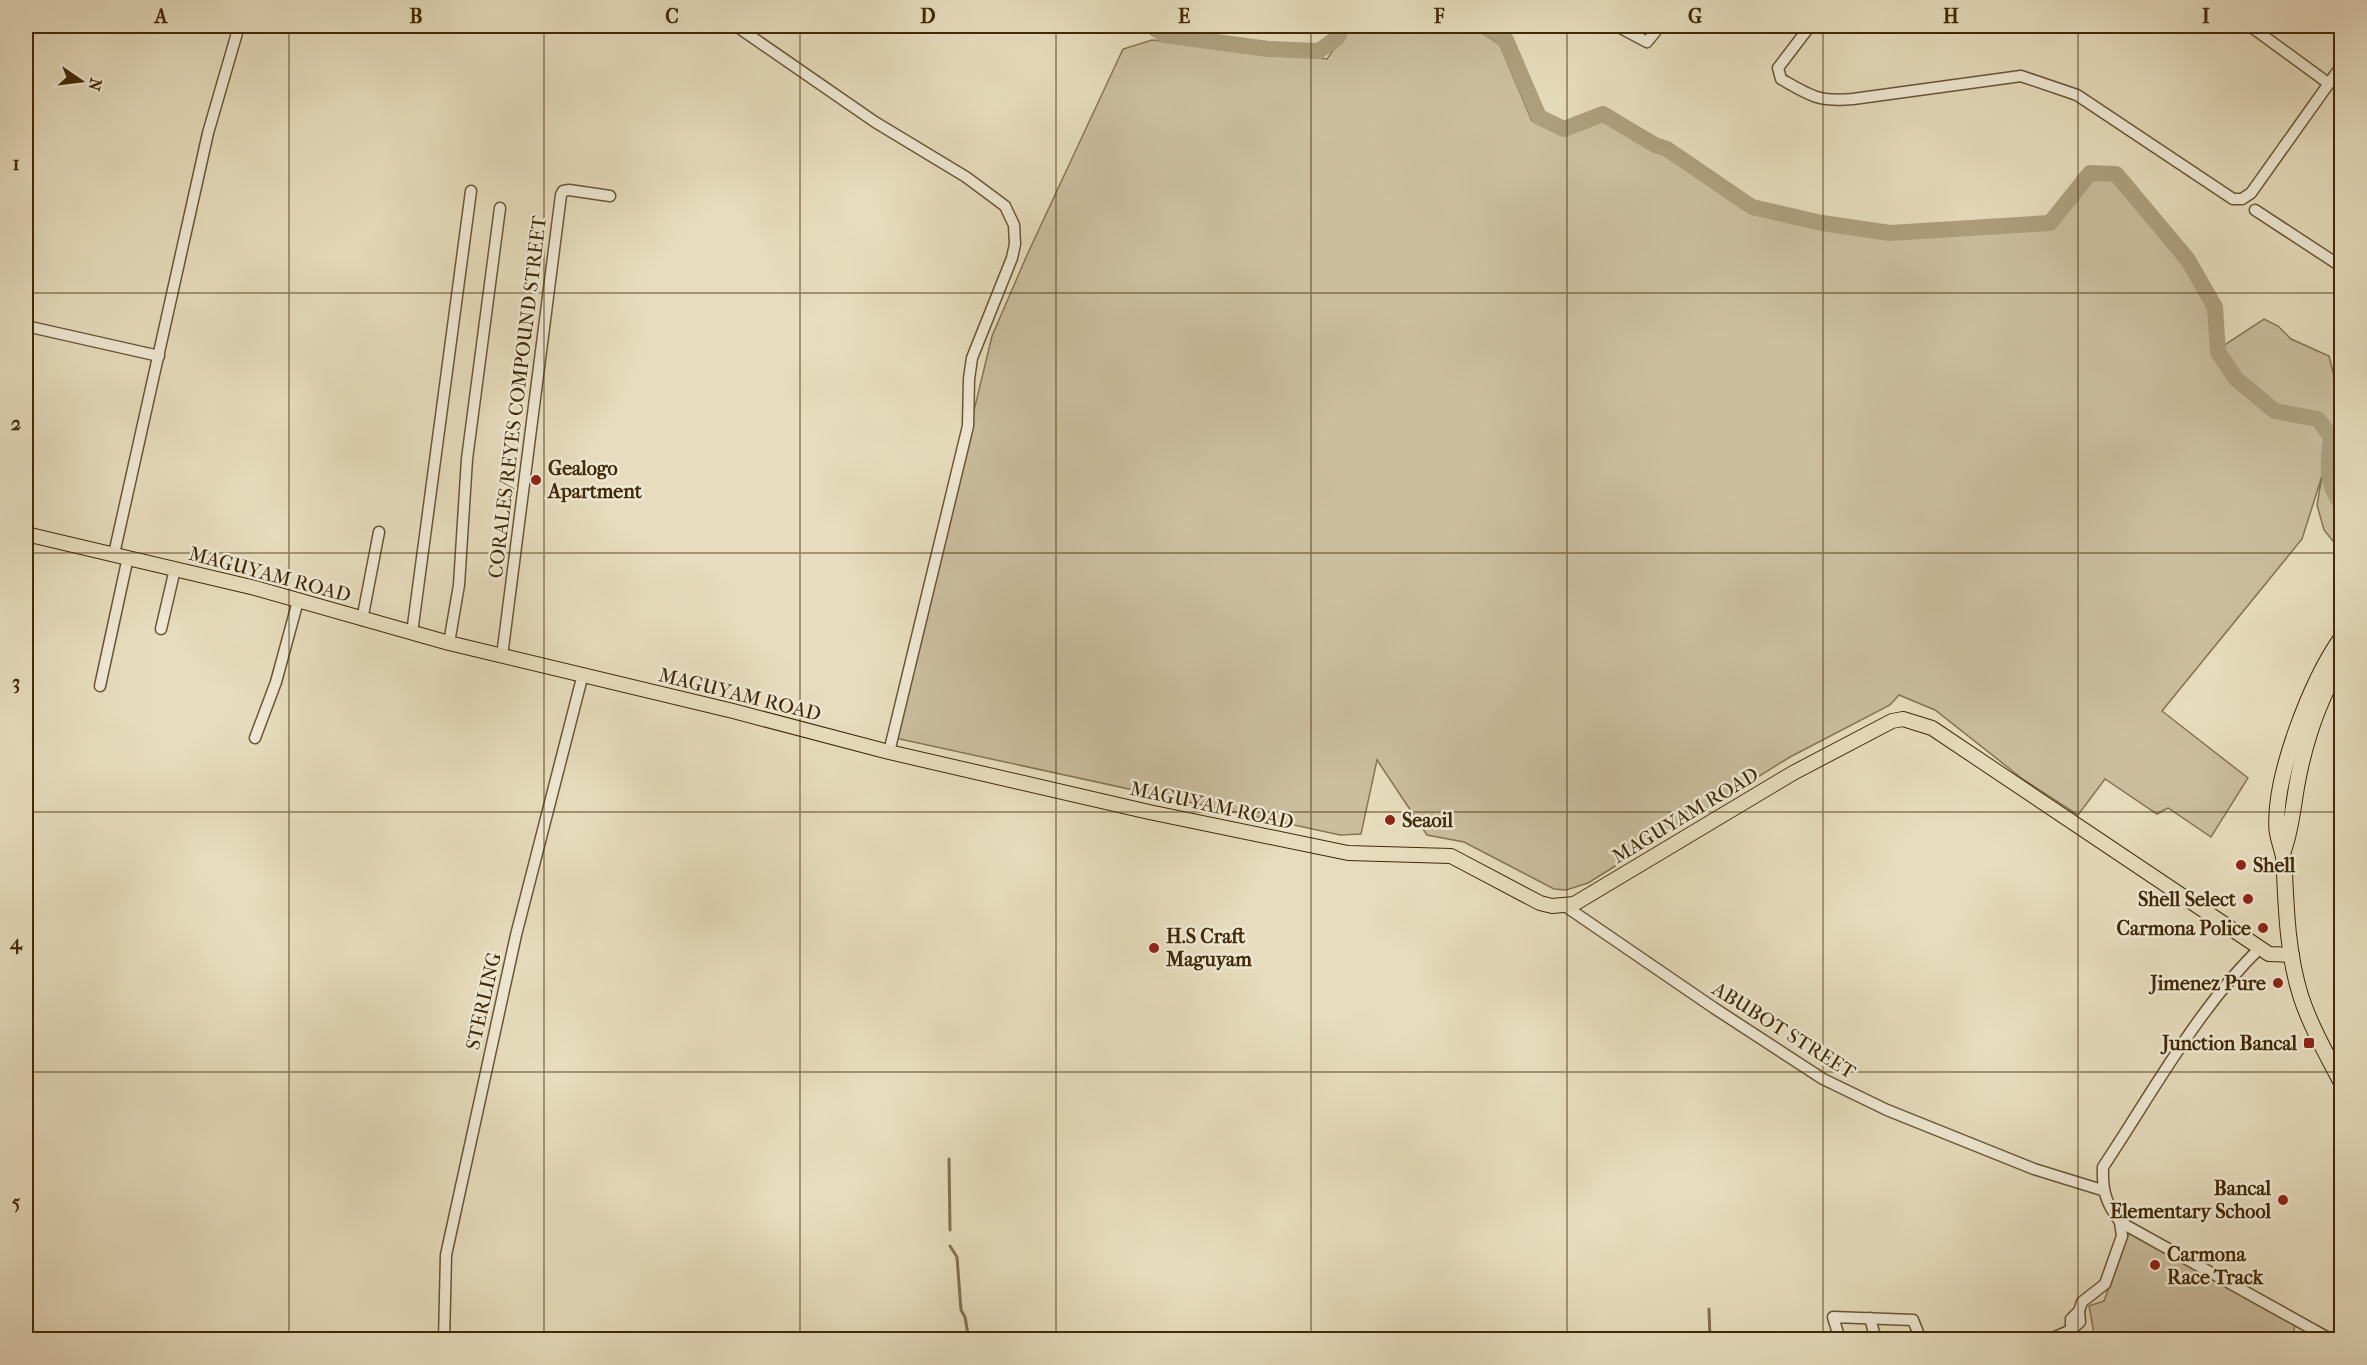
<svg xmlns="http://www.w3.org/2000/svg" width="2367" height="1365" font-family="'IM FELL French Canon',serif">
<style>
.green{fill:#cbbe9f;stroke:#867452;stroke-width:1.5}
.lines{fill:none;stroke-linecap:round;stroke-linejoin:round}
.stream{stroke:#82704f;stroke-width:3}
.river{stroke:#aea07f;stroke-width:16}
.minor-casing{stroke:#6a5634;stroke-width:13}
.major-casing{stroke:#402906;stroke-width:16}
.highway-casing{stroke:#402906;stroke-width:17}
.minor{stroke:#efe9d5;stroke-width:10}
.major{stroke:#e7ddbe;stroke-width:14}
.highway{stroke:#e7ddbe;stroke-width:15}
.grid{fill:none;stroke:#402906;stroke-width:1.5;stroke-opacity:0.55}
.poi-dot{fill:#8f2418;stroke:#efe9d5;stroke-width:2}
.labels{text-anchor:middle;stroke-width:5;stroke-linejoin:round;paint-order:stroke}
.street-label{font-size:20px;fill:#402906;stroke:#efe9d5}
.poi-label{font-size:20px;font-weight:bold;fill:#402906;stroke:#efe9d5;text-anchor:start}
.neatline{fill:none;stroke:#402906;stroke-width:2}
.grid-label{font-size:20px;text-anchor:middle;font-weight:bold;fill:#402906}
</style>
<rect width="100%" height="100%" fill="#e7ddbe"/>
<filter id="stains"><feTurbulence type="fractalNoise" baseFrequency=".00333" numOctaves="4"/><feColorMatrix values="0 0 0 0 .2 0 0 0 0 .09 0 0 0 0 .02 0 0 0 .5 -.17"/></filter>
<radialGradient id="worn" r=".72"><stop offset=".6" stop-color="#630" stop-opacity="0"/><stop offset="1" stop-color="#630" stop-opacity=".3"/></radialGradient>
<g class="green">
<path d="M 1350,26 L 1472,26 L 1500,45 L 1532,121 L 1565,134 L 1604,118 L 1723,189 L 1753,212 L 1831,228 L 1888,236 L 2052,226 L 2091,178 L 2113,177 L 2185,263 L 2211,309 L 2214,352 L 2264,319 L 2278,326 L 2291,339 L 2329,356 L 2335,380 L 2341,386 L 2341,551 L 2324,530 L 2317,505 L 2322,476 L 2302,539 L 2162,711 L 2248,778 L 2211,837 L 2168,808 L 2157,814 L 2105,779 L 2078,815 L 2024,780 L 1935,710 L 1899,695 L 1890,705 L 1790,757 L 1588,883 L 1566,890 L 1554,889 L 1464,842 L 1427,835 L 1377,760 L 1361,834 L 1340,835 L 895,738 L 992,336 L 1027,255 L 1123,49 L 1152,40 L 1327,59 Z"/>
<path d="M 2130,1229 L 2295,1322 L 2293,1339 L 2095,1339 L 2089,1306 L 2104,1301 Z"/>
</g>
<g class="lines">
<g class="stream">
<path d="M 949,1159 L 950,1230"/>
<path d="M 950,1246 L 957,1257 L 961,1310 L 965,1317 L 969,1340"/>
<path d="M 1709,1309 L 1710,1340"/>
</g>
<g class="river">
<path d="M 1151,26 L 1164,35 L 1268,49 L 1319,51 L 1337,38 L 1343,26"/>
<path d="M 1486,26 L 1506,40 L 1539,117 L 1564,129 L 1603,114 L 1655,145 L 1667,149 L 1752,207 L 1822,223 L 1890,233 L 2050,223 L 2090,173 L 2116,174 L 2188,260 L 2215,307 L 2218,352 L 2236,379 L 2275,411 L 2318,419 L 2331,437 C 2328,463 2325,483 2342,505"/>
</g>
<g class="minor-casing">
<g id="minor">
<path d="M 736,26 L 875,122 L 966,177 L 1005,206 L 1014,225 L 1015,244 L 1012,258 L 972,358 L 969,379 L 968,426 L 889,752"/>
<path d="M 1617,26 L 1647,42 L 1660,26"/>
<path d="M 1810,26 L 1778,68 L 1781,79 C 1811,96 1818,102 1853,99 L 2021,76 L 2077,95 L 2233,199 L 2242,199 L 2251,193 L 2342,65"/>
<path d="M 2250,26 L 2328,83"/>
<path d="M 2255,210 L 2342,267"/>
<path d="M 26,326 L 159,356"/>
<path d="M 114,554 L 208,133 L 239,26"/>
<path d="M 362,620 L 379,532"/>
<path d="M 161,629 L 175,569"/>
<path d="M 412,633 L 471,191"/>
<path d="M 449,643 L 459,585 L 467,459 L 500,208"/>
<path d="M 502,656 L 561,195 L 563,191 L 569,190 L 610,196"/>
<path d="M 100,686 L 128,557"/>
<path d="M 255,738 L 276,682 L 298,601"/>
<path d="M 1565,906 L 1714,1008 L 1823,1079 L 1887,1110 L 2034,1169 L 2102,1190"/>
<path d="M 2260,948 C 2198,1008 2151,1095 2103,1167 C 2102,1191 2106,1203 2120,1222 L 2332,1340"/>
<path d="M 1870,1318 L 1876,1340"/>
<path d="M 2071,1330 L 2071,1319 L 2079,1311 L 2082,1302 L 2105,1284 L 2122,1236 L 2120,1222"/>
<path d="M 444,1340 L 446,1255 L 516,935 L 583,674"/>
<path d="M 1840,1340 L 1833,1317 L 1913,1320 L 1921,1340"/>
<path d="M 2048,1340 L 2071,1330 L 2080,1322 L 2079,1311"/>
</g>
</g>
<g class="major-casing">
<path id="major" d="M 26,534 L 255,588 L 449,643 L 733,711 L 889,752 L 1149,812 L 1348,853 L 1451,856 L 1540,903 L 1552,906 L 1574,904 L 1793,773 L 1892,721 L 1903,719 L 1932,728 L 2269,954 L 2292,955"/>
</g>
<g class="highway-casing">
<g id="highway">
<path d="M 2342,637 C 2312,679 2273,777 2277,830 C 2278,840 2283,850 2284,861 C 2286,906 2287,953 2301,997 C 2311,1027 2327,1055 2342,1084"/>
<path d="M 2283,852 C 2292,828 2293,804 2298,779 C 2306,738 2320,697 2342,661"/>
</g>
</g>
<use href="#minor" class="minor"/>
<use href="#major" class="major"/>
<use href="#highway" class="highway"/>
</g>
<path class="grid" d="M 289,26 L 289,1340M 544,26 L 544,1340M 800,26 L 800,1340M 1056,26 L 1056,1340M 1311,26 L 1311,1340M 1567,26 L 1567,1340M 1823,26 L 1823,1340M 2078,26 L 2078,1340M 26,293 L 2342,293M 26,553 L 2342,553M 26,812 L 2342,812M 26,1072 L 2342,1072"/>
<g class="poi-dot">
<circle cx="536" cy="480" r="6"/>
<circle cx="1390" cy="820" r="6"/>
<circle cx="2241" cy="865" r="6"/>
<circle cx="2248" cy="899" r="6"/>
<circle cx="2263" cy="928" r="6"/>
<circle cx="1154" cy="948" r="6"/>
<circle cx="2278" cy="983" r="6"/>
<rect x="2303" y="1037" width="12" height="12" rx="3"/>
<circle cx="2283" cy="1200" r="6"/>
<circle cx="2155" cy="1265" r="6"/>
</g>
<g class="labels">
<g class="street-label">
<text transform="translate(517 397) rotate(-83)" y="7">CORALES/REYES COMPOUND STREET</text>
<text transform="translate(270 574) rotate(15)" y="7">MAGUYAM ROAD</text>
<text transform="translate(740 694) rotate(14)" y="7">MAGUYAM ROAD</text>
<text transform="translate(1212 805) rotate(12)" y="7">MAGUYAM ROAD</text>
<text transform="translate(1685 815) rotate(-31)" y="7">MAGUYAM ROAD</text>
<text transform="translate(483 1001) rotate(-77)" y="7">STERLING</text>
<text transform="translate(1784 1030) rotate(32)" y="7">ABUBOT STREET</text>
</g>
<g class="poi-label">
<text x="548" y="475">Gealogo<tspan x="548" dy="23">Apartment</tspan></text>
<text x="1402" y="827">Seaoil</text>
<text x="2253" y="872">Shell</text>
<text x="2236" y="906" text-anchor="end">Shell Select</text>
<text x="2251" y="935" text-anchor="end">Carmona Police</text>
<text x="1166" y="943">H.S Craft<tspan x="1166" dy="23">Maguyam</tspan></text>
<text x="2266" y="990" text-anchor="end">Jimenez Pure</text>
<text x="2297" y="1050" text-anchor="end">Junction Bancal</text>
<text x="2271" y="1195" text-anchor="end">Bancal<tspan x="2271" dy="23">Elementary School</tspan></text>
<text x="2167" y="1261">Carmona<tspan x="2167" dy="23">Race Track</tspan></text>
</g>
</g>
<rect width="2367" height="1365" fill="none" stroke="#e7ddbe" stroke-width="66"/>
<g transform="translate(81 81) rotate(104)" stroke="#efe9d5" stroke-width="4.5" paint-order="stroke">
<path d="M0-4.5L10 22L0 15L-10 22Z" fill="#402906"/>
<text y="-9" font-size="16" font-weight="bold" text-anchor="middle" fill="#402906">N</text>
</g>
<rect x="33" y="33" width="2301" height="1299" class="neatline"/>
<g class="grid-label">
<text x="161" y="23">A</text>
<text x="416" y="23">B</text>
<text x="672" y="23">C</text>
<text x="928" y="23">D</text>
<text x="1184" y="23">E</text>
<text x="1439" y="23">F</text>
<text x="1695" y="23">G</text>
<text x="1951" y="23">H</text>
<text x="2206" y="23">I</text>
<text x="16" y="170">1</text>
<text x="16" y="430">2</text>
<text x="16" y="689">3</text>
<text x="16" y="949">4</text>
<text x="16" y="1209">5</text>
</g>
<rect width="100%" height="100%" filter="url(#stains)"/>
<rect width="100%" height="100%" fill="url(#worn)"/>
</svg>
